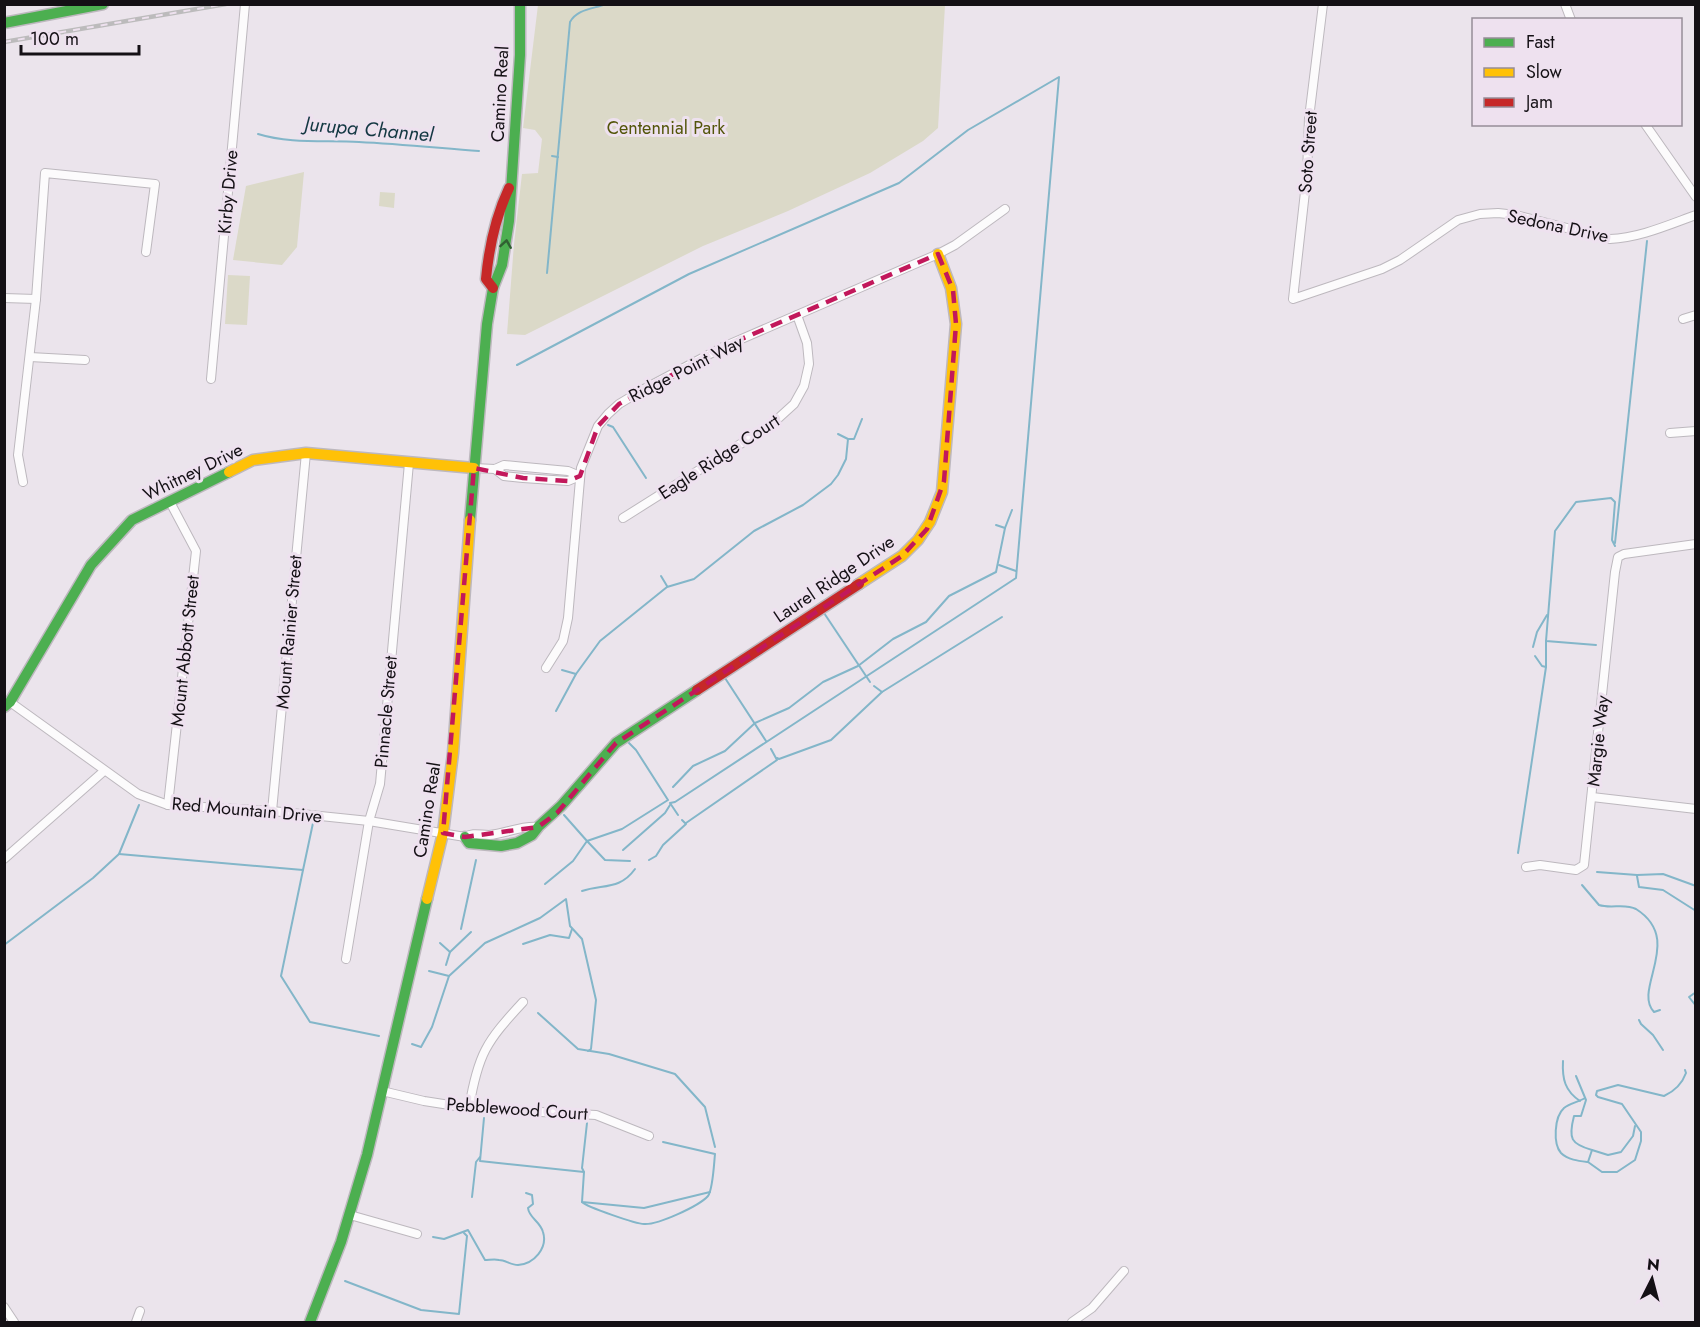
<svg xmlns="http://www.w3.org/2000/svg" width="1700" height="1327" font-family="Jost,sans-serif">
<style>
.green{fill:#dbd9c8}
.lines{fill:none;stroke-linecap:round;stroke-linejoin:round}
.stream{stroke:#83b6c9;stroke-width:2}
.street-casing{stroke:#bdb8be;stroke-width:10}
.fast-casing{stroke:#bdb8be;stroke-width:13}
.slow-casing{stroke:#bdb8be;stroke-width:13}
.jam-casing{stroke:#bdb8be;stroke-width:13}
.street{stroke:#fcfbfc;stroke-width:8}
.fast{stroke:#4caf50;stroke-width:10}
.slow{stroke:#ffc107;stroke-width:10}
.jam{stroke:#c62828;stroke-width:10}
.rail-casing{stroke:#bcbbbc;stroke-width:4.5}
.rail{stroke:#eee1ef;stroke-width:2;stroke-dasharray:7;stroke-linecap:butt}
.oneway{stroke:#306032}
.marked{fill:none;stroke:#c2185b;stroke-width:4.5;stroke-dasharray:12 8;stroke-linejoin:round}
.labels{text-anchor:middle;stroke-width:6;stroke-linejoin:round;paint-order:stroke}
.street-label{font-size:18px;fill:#141015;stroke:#eee1ef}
.park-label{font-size:18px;fill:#53550a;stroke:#eee1ef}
.water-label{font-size:20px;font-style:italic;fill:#133742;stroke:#eee1ef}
</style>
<rect width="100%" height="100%" fill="#ebe4ec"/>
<g class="green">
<path d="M 538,5 L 945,5 L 938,128 L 923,141 L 870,173 L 788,211 L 703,246 L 525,335 L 507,334 L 514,244 L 522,174 L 538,173 L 542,139 L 535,130 L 523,128 Z"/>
<path d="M 304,172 L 297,247 L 282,265 L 233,260 L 246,186 Z"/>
<path d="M 380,192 L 395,193 L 394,208 L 379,206 Z"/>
<path d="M 228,275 L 250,276 L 247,325 L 225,324 Z"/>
</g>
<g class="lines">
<g class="stream">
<path d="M 258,134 C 290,144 326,140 359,142 C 399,144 439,148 479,151"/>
<path d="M 552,156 L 558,157"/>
<path d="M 547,273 L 570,22 C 577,9 593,9 606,4"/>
<path d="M 517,365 L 689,274 L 899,183 L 968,130 L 1059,77 L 1016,578 L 675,802 L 670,803 L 678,815"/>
<path d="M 608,425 L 613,427 L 646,478"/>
<path d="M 838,434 L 848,439"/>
<path d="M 996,525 L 1005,528"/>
<path d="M 1615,543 L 1647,241"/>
<path d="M 999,565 L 1016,571"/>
<path d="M 661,576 L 667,586"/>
<path d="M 824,613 L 870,682"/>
<path d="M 1596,645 L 1546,641 L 1555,531 L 1576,502 L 1611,498 L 1615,502 L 1612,540 L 1615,546"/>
<path d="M 1533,647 L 1537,632 L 1547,615"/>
<path d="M 1535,656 L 1542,666 L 1546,667"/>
<path d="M 576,674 L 600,641 L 667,587 L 694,579 L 754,531 L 803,505 L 831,484 L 838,475 L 846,459 L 848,439 L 854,439 L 862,419"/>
<path d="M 725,678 L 766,741"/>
<path d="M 874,686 L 882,692"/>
<path d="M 556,711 L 576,674 L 562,670"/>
<path d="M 628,742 L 636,750 L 668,800 L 622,829 L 587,841 L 605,860 L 630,861"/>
<path d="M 777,758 L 779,759 L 831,740 L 882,692 L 1002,617"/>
<path d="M 673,787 L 693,766 L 725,751 L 755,723 L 789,708 L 823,682 L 858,666 L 893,639 L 926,622 L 949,596 L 996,572 L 1005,528 L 1012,510"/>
<path d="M 686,823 L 777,760 L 771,749"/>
<path d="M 623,850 L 665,813 L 670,805"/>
<path d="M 1518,853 L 1546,667 L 1546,641"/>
<path d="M 119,854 L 303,870 L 313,823"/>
<path d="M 649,860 L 656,856 L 663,845 L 686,824 L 682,820"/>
<path d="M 303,870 L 281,976 L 310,1022 L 379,1036"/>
<path d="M 1597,872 L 1637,875 L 1663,874 L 1696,886"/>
<path d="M 1637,876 L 1639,887 L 1663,890 L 1696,911"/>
<path d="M 545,884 L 573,861 L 587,841 L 564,815"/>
<path d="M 1582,885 L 1599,905 C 1611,909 1625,903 1636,909 C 1685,940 1632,989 1654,1012 L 1660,1010"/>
<path d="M 582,891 C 603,884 620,890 635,869"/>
<path d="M 461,929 L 476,860"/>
<path d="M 440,943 L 450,952 L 471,932"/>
<path d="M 523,944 L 550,935 L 569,938 L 572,929"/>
<path d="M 4,945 L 93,878 L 119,854 L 139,805"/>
<path d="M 446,965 L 450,952"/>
<path d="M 429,971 L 449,976"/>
<path d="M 1696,992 L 1689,997 L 1696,1006"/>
<path d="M 538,1013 L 578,1049 L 609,1054 L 675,1074 L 705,1107 L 715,1147"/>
<path d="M 1639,1020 L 1641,1024 L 1653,1035 L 1663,1050"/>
<path d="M 412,1044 L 421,1047 L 432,1027 L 449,976 L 485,943 L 540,918 L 566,899 L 570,926 L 582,939 L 596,1000 L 591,1049 L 588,1051"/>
<path d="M 1563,1061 C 1562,1079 1565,1091 1580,1101"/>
<path d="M 1576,1076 L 1586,1100 L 1581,1116 L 1574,1116 C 1568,1139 1571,1144 1592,1150 L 1588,1162 C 1579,1161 1568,1160 1561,1153 C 1553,1144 1554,1117 1564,1108 C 1569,1104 1578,1102 1585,1098"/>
<path d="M 484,1118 L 480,1161 L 584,1172 L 582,1202 L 644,1208 L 710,1192"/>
<path d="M 1592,1150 L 1608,1155 L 1621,1152 L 1633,1136 L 1635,1126"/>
<path d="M 1588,1162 L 1602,1172 L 1617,1172 L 1635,1160 L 1641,1141 L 1641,1132 L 1622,1104 L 1598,1097 L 1596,1095 L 1597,1091 L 1618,1085 L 1664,1096 C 1675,1091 1682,1084 1686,1073 L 1685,1070"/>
<path d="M 584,1172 L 582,1168 L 587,1123"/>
<path d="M 472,1197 L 476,1162 L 480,1157"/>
<path d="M 582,1202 C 587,1207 636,1224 644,1224 C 658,1225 699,1206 708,1196 C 713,1189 714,1163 715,1154 L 663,1142"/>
<path d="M 433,1237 L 444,1239 L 468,1230 L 485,1260 C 489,1260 495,1259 499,1260 C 505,1260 511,1265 518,1265 C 534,1264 548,1248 543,1232 C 540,1221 529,1218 528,1208 L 533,1204 L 532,1195 L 526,1193"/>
<path d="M 345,1281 L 421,1310 L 459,1314 L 467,1236 L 464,1233"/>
</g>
<g class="street-casing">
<g id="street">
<path d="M 1323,4 L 1309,118 L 1307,174 L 1293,299 L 1382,269 L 1400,260 L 1458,220 L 1480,214 L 1498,213 L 1516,215 L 1610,239 C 1639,238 1668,225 1696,215"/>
<path d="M 1565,4 L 1571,20"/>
<path d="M 1645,124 L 1696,197"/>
<path d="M 4,298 L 36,299"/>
<path d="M 1683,319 L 1696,315"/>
<path d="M 30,357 L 85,360"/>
<path d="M 211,379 L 245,4"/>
<path d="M 1670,433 L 1696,431"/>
<path d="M 474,468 L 495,469 L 504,465 L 525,467 L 568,471 L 580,476"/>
<path d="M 495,469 L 504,476 L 523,478 L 568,481 L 580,476"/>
<path d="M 23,482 L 18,455 L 36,299 L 45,173 L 155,184 L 146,252"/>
<path d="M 623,518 L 772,424 L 794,404 L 804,386 L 809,364 L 807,343 L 797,315"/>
<path d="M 546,668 L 563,641 L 568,618 L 581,468 L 598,426 L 608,414 L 619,404 L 644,389 L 723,347 L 938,254 L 955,245 L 1005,209"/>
<path d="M 10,702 L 138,794 L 168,805 L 272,811 L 369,821 L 465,837 C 473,832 480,835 489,835 C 505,834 522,825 538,827"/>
<path d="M 1592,797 L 1696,809"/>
<path d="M 168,805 L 196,551 L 170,502"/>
<path d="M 272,811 L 306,453"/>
<path d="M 4,859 L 104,771"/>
<path d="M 1526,867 L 1540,865 L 1576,870 L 1584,865 L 1615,572 L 1618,557 L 1624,554 L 1696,544"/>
<path d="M 346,959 L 369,821 L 380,784 L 409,463"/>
<path d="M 382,1091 L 424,1101 L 469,1108 L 596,1115 L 649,1136"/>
<path d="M 469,1108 C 478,1054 486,1042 523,1002"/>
<path d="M 350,1215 L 417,1234"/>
<path d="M 4,1307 L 14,1322"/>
<path d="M 136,1322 L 140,1311"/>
<path d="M 1072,1322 L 1092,1308 L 1124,1271"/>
</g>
</g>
<g class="fast-casing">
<g id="fast">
<path d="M 4,23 L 103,4"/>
<path d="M 470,520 L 487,324 L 493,288 L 502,265 L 509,221 L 520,55 L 520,4"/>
<path d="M 4,707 L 10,702 L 91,565 L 132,520 L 229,472"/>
<path d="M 465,837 L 469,843 L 501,846 L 517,843 L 532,835 L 539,826 L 561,806 L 616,743 L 697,690"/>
<path d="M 310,1322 L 341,1242 L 367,1155 L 427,899"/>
</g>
</g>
<g class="slow-casing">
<g id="slow">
<path d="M 229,472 L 253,460 L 306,453 L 474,468"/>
<path d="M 859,584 L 902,556 L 918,540 L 930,522 L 942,492 L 956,324 L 951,288 L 938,254"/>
<path d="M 427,899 L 443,833 L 453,753 L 470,520"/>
</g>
</g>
<g class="jam-casing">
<g id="jam">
<path d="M 493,288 L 486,279 C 489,246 495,218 509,188"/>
<path d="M 697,690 L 859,584"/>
</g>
</g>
<use href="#street" class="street"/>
<use href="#fast" class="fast"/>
<use href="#slow" class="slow"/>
<use href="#jam" class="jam"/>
<g class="rail-casing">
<path id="rail" d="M 4,42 L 226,4"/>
</g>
<use href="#rail" class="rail"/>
</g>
<defs><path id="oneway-chevron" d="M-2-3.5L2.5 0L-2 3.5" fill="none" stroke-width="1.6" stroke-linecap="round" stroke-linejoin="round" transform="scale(1.5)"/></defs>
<use class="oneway" href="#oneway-chevron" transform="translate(506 244) rotate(-81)"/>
<path class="marked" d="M 938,254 L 953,290 L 956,324 L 944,481 L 927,529 L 902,556 L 616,743 L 557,813 L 538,827 L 465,837 L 443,833 L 474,468 L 523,478 L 568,481 L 580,476 L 598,426 L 619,404 L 723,347 Z"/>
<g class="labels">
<g class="street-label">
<text transform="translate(500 94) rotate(-87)" y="6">Camino Real</text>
<text transform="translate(1308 152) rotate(-86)" y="6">Soto Street</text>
<text transform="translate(228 192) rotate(-85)" y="6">Kirby Drive</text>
<text transform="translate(1558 226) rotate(12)" y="6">Sedona Drive</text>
<text transform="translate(686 369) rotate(-27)" y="6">Ridge Point Way</text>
<text transform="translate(719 457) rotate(-33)" y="6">Eagle Ridge Court</text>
<text transform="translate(193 472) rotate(-26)" y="6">Whitney Drive</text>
<text transform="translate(834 579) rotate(-34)" y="6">Laurel Ridge Drive</text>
<text transform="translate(289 632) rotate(-85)" y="6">Mount Rainier Street</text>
<text transform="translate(185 651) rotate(-84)" y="6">Mount Abbott Street</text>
<text transform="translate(386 712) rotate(-85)" y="6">Pinnacle Street</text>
<text transform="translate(1598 741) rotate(-84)" y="6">Margie Way</text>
<text transform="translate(247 810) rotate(5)" y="6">Red Mountain Drive</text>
<text transform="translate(427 810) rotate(-81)" y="6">Camino Real</text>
<text transform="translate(517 1109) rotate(4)" y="6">Pebblewood Court</text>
</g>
<g class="park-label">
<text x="666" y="134">Centennial Park</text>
</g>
<g class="water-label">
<text transform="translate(369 129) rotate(5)" y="7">Jurupa Channel</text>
</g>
</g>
<rect width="1700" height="1327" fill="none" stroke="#141015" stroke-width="12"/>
<rect x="1472" y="18" width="210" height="108" fill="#eee1ef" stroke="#978d98" stroke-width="1.5"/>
<rect x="1484" y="38" width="30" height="9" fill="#4caf50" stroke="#978d98" stroke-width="1.5"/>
<text x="1526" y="48" font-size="18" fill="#141015">Fast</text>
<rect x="1484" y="68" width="30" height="9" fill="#ffc107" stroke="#978d98" stroke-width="1.5"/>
<text x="1526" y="78" font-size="18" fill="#141015">Slow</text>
<rect x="1484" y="98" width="30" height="9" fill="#c62828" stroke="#978d98" stroke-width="1.5"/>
<text x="1526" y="108" font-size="18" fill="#141015">Jam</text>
<g transform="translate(1652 1279) rotate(6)" stroke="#eee1ef" stroke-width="4.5" paint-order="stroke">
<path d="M0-4.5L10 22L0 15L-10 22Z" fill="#141015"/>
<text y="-9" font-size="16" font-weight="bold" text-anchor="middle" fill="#141015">N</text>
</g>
<path d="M21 45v9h118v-9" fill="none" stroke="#141015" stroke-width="3"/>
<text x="30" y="45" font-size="18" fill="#141015" stroke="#eee1ef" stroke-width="4.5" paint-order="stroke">100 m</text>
</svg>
